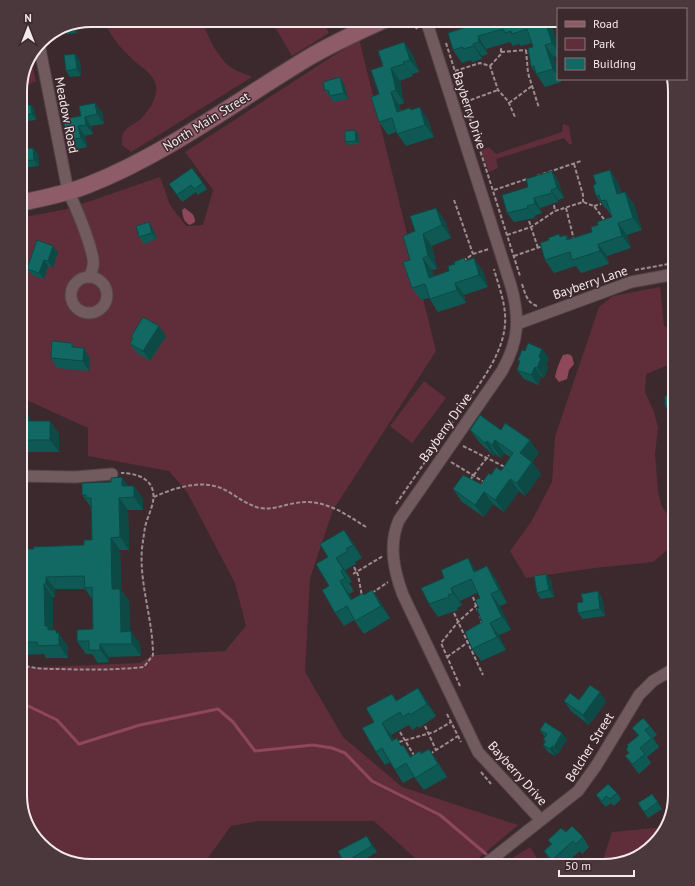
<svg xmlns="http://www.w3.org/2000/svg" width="695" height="886" font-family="'PT Sans',sans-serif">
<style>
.green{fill:#602e3b}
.water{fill:#8e485a}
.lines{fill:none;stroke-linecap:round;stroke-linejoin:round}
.stream{stroke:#8e485a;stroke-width:3}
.street-casing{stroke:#554549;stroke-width:13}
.secondary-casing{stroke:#554549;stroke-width:18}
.path{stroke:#9d8d91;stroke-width:2;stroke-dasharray:4 2;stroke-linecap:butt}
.street{stroke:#715b5f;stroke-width:11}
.secondary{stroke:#8e5b68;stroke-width:16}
.wall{fill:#0f5954}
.shaded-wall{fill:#0d4945}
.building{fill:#126862;stroke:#0d4945}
.labels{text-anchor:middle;stroke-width:3;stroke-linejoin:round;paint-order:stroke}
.street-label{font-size:13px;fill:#f6e9ec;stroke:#3c292d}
.rim{fill:none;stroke:#f6e9ec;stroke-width:2}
</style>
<rect width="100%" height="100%" fill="#3c292d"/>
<g class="green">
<path d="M 106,20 L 203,20 C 205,34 220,61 232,68 C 238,72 246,74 252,77 L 131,152 L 122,145 C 122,140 121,135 125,131 C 129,125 137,123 142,118 C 150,109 160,94 155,82 C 152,74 144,69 138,64 C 127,54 107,36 106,20 Z"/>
<path d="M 271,20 L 322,20 L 329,33 L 292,56 Z"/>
<path d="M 359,39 L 436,351 L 333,510 L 310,578 L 305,672 L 343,737 L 402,787 L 518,825 L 473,863 L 478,866 L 420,866 L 417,860 L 374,821 L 257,821 L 231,826 L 202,866 L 91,866 L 56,857 L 32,834 L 20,795 L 20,668 L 140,663 L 153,655 L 225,651 L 246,626 L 235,583 L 187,492 L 169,471 L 88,456 L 88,428 L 20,397 L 20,218 L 67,209 L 160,177 L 170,205 L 186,226 L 203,225 L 213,190 L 185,152 Z"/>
<path d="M 30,56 L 36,81 L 20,89 L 27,59 Z"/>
<path d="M 563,124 L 569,126 L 572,144 L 569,144 L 564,138 L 496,159 L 498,168 L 489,172 L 481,150 L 489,147 L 496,154 L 562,132 Z"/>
<path d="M 660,287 L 664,326 L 675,331 L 675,362 L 646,374 L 645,392 L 654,412 L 658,428 L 655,454 L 658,491 L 661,505 L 671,520 L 667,550 L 653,562 L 594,568 L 526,578 L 510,551 L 531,522 L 552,482 L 555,437 L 599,307 L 613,296 Z"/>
<path d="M 424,381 L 446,398 L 412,443 L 390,426 Z"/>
<path d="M 675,793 L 666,830 L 643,854 L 601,866 L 612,832 L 666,827 Z"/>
<path d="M 530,847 L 542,866 L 500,866 Z"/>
</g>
<g class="water">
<path d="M 185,208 C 190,213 195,213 195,222 L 190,225 C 183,222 183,216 182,210 Z"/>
<path d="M 568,354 L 572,356 L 574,364 L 569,370 L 567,379 L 559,382 L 555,377 C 557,368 559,363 563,355 Z"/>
</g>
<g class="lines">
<path class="stream" d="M 20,702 L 57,720 L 79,744 L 140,725 L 218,709 L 233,722 L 255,751 L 313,745 L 332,748 L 345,753 L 372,781 L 440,815 L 486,854"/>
<g class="street-casing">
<g id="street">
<path d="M 426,20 L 511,286 C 520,318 519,341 502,371 L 399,520 C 388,545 394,571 403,595 L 478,752 L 541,820"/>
<path d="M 39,44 L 68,191 C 76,207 90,241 93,259 C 94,265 92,272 89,277"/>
<circle cx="89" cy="295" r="18"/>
<path d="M 517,324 L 631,282 L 675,274"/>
<path d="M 20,476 L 75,477 L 112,474"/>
<path d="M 483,866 L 578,791 L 596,766 L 639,695 L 653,681 L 675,668"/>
</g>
</g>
<g class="secondary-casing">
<path id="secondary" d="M 20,203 C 43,198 66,194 88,185 C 167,154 236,101 308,58 C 333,43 358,32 384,20"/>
</g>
<g class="path">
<path d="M 412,22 L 417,29"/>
<path d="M 446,43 L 520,276"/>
<path d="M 526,50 L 528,73 L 539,108"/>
<path d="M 501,52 L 526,50"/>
<path d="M 490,66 L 501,54 L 501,47"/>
<path d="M 455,71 L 480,63 L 490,66 L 498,90 L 508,101 L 515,117"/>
<path d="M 465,102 L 498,90"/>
<path d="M 509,103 L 532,86"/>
<path d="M 574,164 L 583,195 L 583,202"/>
<path d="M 537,176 L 581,161"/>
<path d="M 494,190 L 527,179"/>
<path d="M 454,200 L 473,254"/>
<path d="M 554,205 L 555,211"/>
<path d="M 594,206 L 601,204"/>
<path d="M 566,208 L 574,240"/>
<path d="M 529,221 L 538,248"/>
<path d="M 507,235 L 531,227 L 555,211 L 583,202 L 594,206 L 606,222"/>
<path d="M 514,256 L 543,246"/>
<path d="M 463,261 L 473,254 L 489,249"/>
<path d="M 635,270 L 669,264"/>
<path d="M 522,284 C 525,293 527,303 537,306"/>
<path d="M 459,413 C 478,385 508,351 505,314 C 504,299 498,284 494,269"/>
<path d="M 463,446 L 505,467"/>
<path d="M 451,462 L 484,482"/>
<path d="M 470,480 L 489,455"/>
<path d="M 154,497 C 176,487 205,478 227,491 C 238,497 247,505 260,508 C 273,510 283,505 296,503 C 323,498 344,513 366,527"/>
<path d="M 396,504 L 454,420"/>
<path d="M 354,567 L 358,575 L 362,596"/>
<path d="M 353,574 L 383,556"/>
<path d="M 372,593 L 388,582"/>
<path d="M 473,597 L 478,611"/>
<path d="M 454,613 L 483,675"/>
<path d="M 480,615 L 482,624"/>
<path d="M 447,657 L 471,640"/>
<path d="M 20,664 C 32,669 47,669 60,669 C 89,670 116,670 144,667 L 153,655 C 153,619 139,584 142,548 C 143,541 144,534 145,527 C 148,514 157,501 152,488 C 147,476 132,473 121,473"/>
<path d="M 460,686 L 441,643 L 458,622 L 478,604"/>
<path d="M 447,714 L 461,742"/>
<path d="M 425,726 L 436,750"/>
<path d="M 400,732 L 415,757"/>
<path d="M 399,742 L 434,732 L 451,722"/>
<path d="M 430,754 L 458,736"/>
<path d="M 481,772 L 491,784"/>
</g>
<use href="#street" class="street"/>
<use href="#secondary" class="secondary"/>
</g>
<g class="wall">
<path d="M 533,20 L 547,20 L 553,29 L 558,45 L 558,56 L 554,57 L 558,71 L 558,79 L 561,79 L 561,82 L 545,87 L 531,66 L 533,47 L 532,43 L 521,46 L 519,44 L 513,46 L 510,42 L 486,49 L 488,54 L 482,56 L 482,59 L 472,62 L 471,60 L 462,63 L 453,50 L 448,33 Z"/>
<path d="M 76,26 L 77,33 L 67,34 L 64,30 Z"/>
<path d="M 404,42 L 413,55 L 419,72 L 412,74 L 413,76 L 400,81 L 404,103 L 399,105 L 401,111 L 410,108 L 411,110 L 428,120 L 434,137 L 406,146 L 396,132 L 388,135 L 379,122 L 379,94 L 383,66 Z"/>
<path d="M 75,54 L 80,61 L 81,76 L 70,77 L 66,71 Z"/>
<path d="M 340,77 L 344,84 L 348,99 L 334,102 L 325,91 Z"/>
<path d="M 675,102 L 675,135 L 672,130 Z"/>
<path d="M 31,105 L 35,111 L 36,120 L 20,122 L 20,106 Z"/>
<path d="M 102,112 L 104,124 L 91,126 L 93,134 L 85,136 L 87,147 L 74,150 L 67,140 L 63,119 Z"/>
<path d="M 358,133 L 359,144 L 348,145 L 345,142 Z"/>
<path d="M 33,148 L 38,154 L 39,166 L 20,168 L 20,149 Z"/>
<path d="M 192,168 L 207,189 L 198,195 L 196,192 L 182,202 L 169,184 Z"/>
<path d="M 610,170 L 618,183 L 622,193 L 625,192 L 634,204 L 642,230 L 627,235 L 631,248 L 607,256 L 609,264 L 581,273 L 576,266 L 554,273 L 545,260 L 549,240 L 559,234 L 560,236 L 566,235 L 569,239 L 592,232 L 598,225 L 612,217 L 606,208 L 605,208 L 596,196 L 596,184 Z"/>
<path d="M 552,171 L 558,181 L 564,198 L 558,200 L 558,202 L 540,208 L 542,213 L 534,216 L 535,218 L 514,222 L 507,213 L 528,187 Z"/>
<path d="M 436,208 L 445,221 L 451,238 L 432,246 L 437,269 L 432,270 L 434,277 L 449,271 L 466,261 L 483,271 L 488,287 L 464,295 L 466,303 L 438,312 L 429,298 L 421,300 L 412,288 L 410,260 Z"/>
<path d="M 153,229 L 157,239 L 144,244 L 139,237 Z"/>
<path d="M 58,252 L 53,268 L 48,266 L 44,279 L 32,275 L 27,269 Z"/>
<path d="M 675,302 L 675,318 L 674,318 L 669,311 Z"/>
<path d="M 166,336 L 150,361 L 137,353 L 130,344 L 133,339 L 131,337 Z"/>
<path d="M 72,343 L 75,348 L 90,358 L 89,371 L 57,368 L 51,358 Z"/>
<path d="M 549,358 L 546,365 L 548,368 L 544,378 L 541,376 L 538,385 L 524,379 L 517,370 L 520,363 L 518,360 Z"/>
<path d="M 675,379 L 675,412 L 670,412 L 665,406 L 673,396 Z"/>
<path d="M 20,407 L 22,407 L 31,420 L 31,421 L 50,421 L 59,434 L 59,452 L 22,452 L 20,450 Z"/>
<path d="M 470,430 L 501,430 L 539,453 L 532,462 L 541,474 L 525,496 L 519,491 L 504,512 L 493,504 L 484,517 L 462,502 L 453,489 L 481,484 L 491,475 L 501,471 L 510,457 L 504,453 L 501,458 L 495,454 L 494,456 L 479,442 Z"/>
<path d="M 128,486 L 134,486 L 143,499 L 143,510 L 128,510 L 129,550 L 120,550 L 121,590 L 129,601 L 130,631 L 131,631 L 140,644 L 141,656 L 109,657 L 109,662 L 98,663 L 92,654 L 86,654 L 77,641 L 93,629 L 92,599 L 85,589 L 55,589 L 55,597 L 53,597 L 53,630 L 58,633 L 68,646 L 68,658 L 46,658 L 44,654 L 20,655 L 20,549 L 34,549 L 84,545 L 92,540 L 91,507 L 82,495 Z"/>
<path d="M 353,542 L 362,558 L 355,562 L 356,564 L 345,570 L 352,582 L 349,583 L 354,591 L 349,594 L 352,599 L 364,595 L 372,590 L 381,603 L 390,618 L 364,634 L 354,620 L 344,626 L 335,613 L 329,586 L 316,564 Z"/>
<path d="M 477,571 L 496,579 L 507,603 L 500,606 L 511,630 L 499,635 L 506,650 L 481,661 L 472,649 L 482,622 L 479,608 L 480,598 L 477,593 L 460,601 L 462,605 L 457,608 L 458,610 L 438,617 L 429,604 L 421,588 Z"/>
<path d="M 546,574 L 551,580 L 554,597 L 541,599 L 537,593 Z"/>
<path d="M 598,591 L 602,598 L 605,616 L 583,619 L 578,613 L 583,602 Z"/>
<path d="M 600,692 L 606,702 L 589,725 L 571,711 L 564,701 L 579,700 Z"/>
<path d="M 392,694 L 396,700 L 427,701 L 436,716 L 419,728 L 418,726 L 412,730 L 409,725 L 391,735 L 393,740 L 402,746 L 403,745 L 411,757 L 421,753 L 429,749 L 438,762 L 447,777 L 424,790 L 414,777 L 403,783 L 395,770 L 390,762 L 385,765 L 376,752 L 374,722 Z"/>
<path d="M 650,726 L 657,735 L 653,738 L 659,747 L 647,757 L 651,763 L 639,774 L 625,756 L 629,753 L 626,749 L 638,736 L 632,728 Z"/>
<path d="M 540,730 L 567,739 L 558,754 L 556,753 L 555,756 L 548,752 L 543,745 L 545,742 L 543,740 L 545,737 Z"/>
<path d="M 617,793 L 621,799 L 614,806 L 611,803 L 606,807 L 601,802 L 596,795 Z"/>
<path d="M 652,794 L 662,809 L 648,818 L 638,803 Z"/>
<path d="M 566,832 L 583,837 L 589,847 L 582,854 L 580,851 L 562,866 L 556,866 L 550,861 L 544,851 L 551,844 L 548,840 Z"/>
<path d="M 371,842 L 377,852 L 354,866 L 346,866 L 344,863 Z"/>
</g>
<g class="shaded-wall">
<path d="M 545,20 L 547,20 L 553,29 L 558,45 L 558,51 L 552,43 Z"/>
<path d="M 76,26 L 77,33 L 72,27 Z"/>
<path d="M 478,36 L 486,49 L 488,54 L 479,42 Z"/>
<path d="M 404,42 L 413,55 L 419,72 L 410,60 Z"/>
<path d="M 473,44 L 482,56 L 482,59 L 474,46 Z"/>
<path d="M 545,45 L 554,57 L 558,71 L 558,77 L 553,69 Z"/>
<path d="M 75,54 L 80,61 L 81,76 L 77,69 Z"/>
<path d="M 403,62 L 412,74 L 413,76 L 404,64 Z"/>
<path d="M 391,68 L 400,81 L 404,103 L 396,90 Z"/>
<path d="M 340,77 L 344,84 L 348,99 L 344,93 Z"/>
<path d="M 391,92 L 399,105 L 406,125 L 397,112 Z"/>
<path d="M 95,103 L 102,112 L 104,124 L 97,114 Z"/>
<path d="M 31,105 L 35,111 L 36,120 L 32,114 Z"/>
<path d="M 420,107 L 428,120 L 434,137 L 425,125 Z"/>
<path d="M 85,117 L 91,126 L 93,134 L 86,125 Z"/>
<path d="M 78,126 L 85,136 L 87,147 L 81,138 Z"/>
<path d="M 355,130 L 358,133 L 359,144 L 356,141 Z"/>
<path d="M 33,148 L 38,154 L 39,166 L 34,160 Z"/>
<path d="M 610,170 L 618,183 L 626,207 L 617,194 Z"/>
<path d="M 552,171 L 558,181 L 564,198 L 557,188 Z"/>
<path d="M 551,190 L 558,200 L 558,202 L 552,193 Z"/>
<path d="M 625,192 L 634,204 L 642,230 L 633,218 Z"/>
<path d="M 534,198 L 540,208 L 542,213 L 535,204 Z"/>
<path d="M 527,206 L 534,216 L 535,218 L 528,208 Z"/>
<path d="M 436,208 L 445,221 L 451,238 L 442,225 Z"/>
<path d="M 149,222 L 153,229 L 157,239 L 152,233 Z"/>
<path d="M 618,223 L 627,235 L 631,248 L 622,236 Z"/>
<path d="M 423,234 L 432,246 L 437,269 L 428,256 Z"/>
<path d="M 598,244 L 607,256 L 609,264 L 600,251 Z"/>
<path d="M 53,246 L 58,252 L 53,268 L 48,261 Z"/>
<path d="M 423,258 L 432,270 L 438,291 L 429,278 Z"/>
<path d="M 474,258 L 483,271 L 488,287 L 479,275 Z"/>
<path d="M 44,260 L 48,266 L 44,279 L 39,273 Z"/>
<path d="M 455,283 L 464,295 L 466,303 L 457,290 Z"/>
<path d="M 159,326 L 166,336 L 150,361 L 143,351 Z"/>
<path d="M 84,348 L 90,358 L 89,371 L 83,361 Z"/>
<path d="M 542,349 L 549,358 L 546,365 L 548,368 L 544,378 L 537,368 L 539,357 Z"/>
<path d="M 535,367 L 541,376 L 538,385 L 531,375 Z"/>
<path d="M 22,407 L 31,420 L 31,434 L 22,421 Z"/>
<path d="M 50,421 L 59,434 L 59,452 L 50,440 Z"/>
<path d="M 495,440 L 504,453 L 501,458 L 492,445 Z"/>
<path d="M 530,440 L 539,453 L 532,462 L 541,474 L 525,496 L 517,483 L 520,453 Z"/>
<path d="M 487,441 L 495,454 L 494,456 L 485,443 Z"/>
<path d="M 122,477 L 131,490 L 122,486 Z"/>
<path d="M 510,479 L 519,491 L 504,512 L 495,500 Z"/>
<path d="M 134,486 L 143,499 L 143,510 L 134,497 Z"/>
<path d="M 484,492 L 493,504 L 484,517 L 475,505 Z"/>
<path d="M 119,498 L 128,510 L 129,550 L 120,537 Z"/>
<path d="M 344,530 L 353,542 L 362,558 L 353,545 Z"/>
<path d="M 111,538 L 120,550 L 121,590 L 129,601 L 130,644 L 121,632 L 112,589 Z"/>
<path d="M 336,558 L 345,570 L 352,582 L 343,569 Z"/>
<path d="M 468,558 L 476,570 L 483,585 L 474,572 Z"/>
<path d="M 487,566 L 496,579 L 507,603 L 499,590 Z"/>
<path d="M 341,571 L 349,583 L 354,591 L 345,578 Z"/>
<path d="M 546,574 L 551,580 L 554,597 L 549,590 Z"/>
<path d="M 46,577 L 55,589 L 55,597 L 46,584 Z"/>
<path d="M 340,581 L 349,594 L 360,612 L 351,600 Z"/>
<path d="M 44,584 L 53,597 L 53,633 L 57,639 L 45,626 Z"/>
<path d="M 451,588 L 460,601 L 462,605 L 453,593 Z"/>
<path d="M 372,590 L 381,603 L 390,618 L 381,606 Z"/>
<path d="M 598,591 L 602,598 L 605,616 L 600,609 Z"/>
<path d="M 491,594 L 500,606 L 511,630 L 502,617 Z"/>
<path d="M 490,623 L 499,635 L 506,650 L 497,637 Z"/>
<path d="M 56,630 L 68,646 L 68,658 L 59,645 L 56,633 Z"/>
<path d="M 131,631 L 140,644 L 141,656 L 132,644 Z"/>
<path d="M 100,644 L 109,657 L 109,662 L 100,650 Z"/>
<path d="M 418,688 L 427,701 L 436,716 L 427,704 Z"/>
<path d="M 600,692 L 606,702 L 589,725 L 583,715 Z"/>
<path d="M 382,723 L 391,735 L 401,753 L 392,741 Z"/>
<path d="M 562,733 L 567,739 L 558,754 L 554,747 Z"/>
<path d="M 552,746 L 556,753 L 555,756 L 550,749 Z"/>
<path d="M 429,749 L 438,762 L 447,777 L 438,764 Z"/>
<path d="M 367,836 L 371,842 L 377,852 L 372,846 Z"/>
</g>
<g class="building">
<path d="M 471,20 L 528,20 L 529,22 L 533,20 L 545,20 L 552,43 L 545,45 L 553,69 L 536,74 L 534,66 L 531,66 L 528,48 L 533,47 L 527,29 L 512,34 L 511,31 L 505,33 L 503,29 L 478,36 L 479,42 L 473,44 L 474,46 L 463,49 L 463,47 L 453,50 L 448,33 L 472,25 Z"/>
<path d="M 404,42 L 410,60 L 403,62 L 404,64 L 391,68 L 396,90 L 391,92 L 397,112 L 410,108 L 411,110 L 420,107 L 425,125 L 397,134 L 392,118 L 379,122 L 371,97 L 379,94 L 371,70 L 383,66 L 378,51 Z"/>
<path d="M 75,54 L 77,69 L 66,71 L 64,55 Z"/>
<path d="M 340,77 L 344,93 L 330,96 L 328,90 L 325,91 L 323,82 Z"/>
<path d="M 675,102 L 675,130 L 672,130 L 670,103 Z"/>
<path d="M 95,103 L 97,114 L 85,117 L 86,125 L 78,126 L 81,138 L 67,140 L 63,119 L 81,116 L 79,106 Z"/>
<path d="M 31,105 L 32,114 L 20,115 L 20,106 Z"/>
<path d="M 355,130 L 356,141 L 345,142 L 345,131 Z"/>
<path d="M 33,148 L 34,160 L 20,161 L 20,149 Z"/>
<path d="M 192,168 L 203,183 L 194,189 L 191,185 L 177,195 L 169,184 Z"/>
<path d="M 610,170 L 617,194 L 625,192 L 633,218 L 618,223 L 622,236 L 598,244 L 600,251 L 572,260 L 570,252 L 545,260 L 540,243 L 549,240 L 548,238 L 559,234 L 560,237 L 566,235 L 567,240 L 592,232 L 591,227 L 598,225 L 597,222 L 612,217 L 606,200 L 601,201 L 599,195 L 596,196 L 593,185 L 596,184 L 593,175 Z"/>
<path d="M 552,171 L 557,188 L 551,190 L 552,193 L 534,198 L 535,204 L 527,206 L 528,208 L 507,213 L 502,195 L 528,187 L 526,179 Z"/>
<path d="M 436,208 L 442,225 L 423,234 L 428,256 L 423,258 L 429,278 L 449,271 L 448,266 L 455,264 L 454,262 L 464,258 L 465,261 L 474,258 L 479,275 L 455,283 L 457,290 L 430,299 L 425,284 L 412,288 L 403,262 L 410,260 L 403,236 L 415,231 L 410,216 Z"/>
<path d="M 149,222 L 152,233 L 139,237 L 136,226 Z"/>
<path d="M 37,240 L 53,246 L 48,261 L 44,260 L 39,273 L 27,269 Z"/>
<path d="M 675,302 L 675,311 L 669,311 L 668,303 Z"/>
<path d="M 143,317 L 159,326 L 143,351 L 130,344 L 133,338 L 131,337 Z"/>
<path d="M 52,341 L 72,343 L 72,347 L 84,348 L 83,361 L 51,358 Z"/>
<path d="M 528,343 L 542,349 L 539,357 L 541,358 L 537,368 L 535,367 L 531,375 L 517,370 L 520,361 L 518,360 L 522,350 L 525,351 Z"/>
<path d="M 673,379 L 675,379 L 675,406 L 665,406 L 665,396 L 673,396 Z"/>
<path d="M 20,407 L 22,407 L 22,421 L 50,421 L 50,440 L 20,440 Z"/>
<path d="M 480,415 L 501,430 L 505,423 L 530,440 L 520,453 L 532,462 L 517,483 L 510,479 L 495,500 L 484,492 L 475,505 L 453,489 L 463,475 L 481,484 L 489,473 L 491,475 L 496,467 L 501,471 L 513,453 L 495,440 L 492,445 L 487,441 L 485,443 L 470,430 Z"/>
<path d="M 122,477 L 122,486 L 134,486 L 134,497 L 119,498 L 120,537 L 111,538 L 112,589 L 120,589 L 121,632 L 131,631 L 132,644 L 100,644 L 100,650 L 89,650 L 89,641 L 77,641 L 77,630 L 93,629 L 92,587 L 85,588 L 84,576 L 46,577 L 46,584 L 44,584 L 45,626 L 48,626 L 48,630 L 56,630 L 56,633 L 59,633 L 59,645 L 38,646 L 37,642 L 20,642 L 20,549 L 34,549 L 33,547 L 84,545 L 84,540 L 92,540 L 91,498 L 86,498 L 86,495 L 82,495 L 82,483 L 111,482 L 111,478 Z"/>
<path d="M 670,526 L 675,526 L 675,550 L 673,551 Z"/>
<path d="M 344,530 L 353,545 L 346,549 L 348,551 L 336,558 L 343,569 L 341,571 L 345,578 L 340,581 L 351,600 L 363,593 L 364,595 L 372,590 L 381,606 L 355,621 L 347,606 L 335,613 L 322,590 L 329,586 L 316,564 L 328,557 L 320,544 Z"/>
<path d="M 468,558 L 474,572 L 487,566 L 499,590 L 491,594 L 502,617 L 490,623 L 497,637 L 472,649 L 465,632 L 482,622 L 477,609 L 479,608 L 475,600 L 480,598 L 471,579 L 451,588 L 453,593 L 448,595 L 449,597 L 429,604 L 421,588 L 444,578 L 441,570 Z"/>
<path d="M 546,574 L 549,590 L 537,593 L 534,576 Z"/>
<path d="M 598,591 L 600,609 L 578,613 L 577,603 L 583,602 L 581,594 Z"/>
<path d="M 590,685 L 600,692 L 583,715 L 564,701 L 570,693 L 579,700 Z"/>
<path d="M 418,688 L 427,704 L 410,715 L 409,713 L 403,717 L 400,712 L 382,723 L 392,741 L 397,738 L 401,746 L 403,745 L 410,757 L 420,751 L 421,754 L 429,749 L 438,764 L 415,778 L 406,763 L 395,770 L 382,748 L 376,752 L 362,728 L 374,722 L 366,708 L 392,694 L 396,701 Z"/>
<path d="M 643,718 L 650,726 L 645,730 L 652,738 L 640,748 L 645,754 L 633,764 L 625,756 L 629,753 L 626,749 L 628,747 L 627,745 L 639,735 L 632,728 Z"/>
<path d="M 545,722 L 562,733 L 554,747 L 552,746 L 550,749 L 543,745 L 546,741 L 543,740 L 547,734 L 540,730 Z"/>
<path d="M 608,784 L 617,793 L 610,799 L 606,796 L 602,801 L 596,795 Z"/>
<path d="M 652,794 L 658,802 L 644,812 L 638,803 Z"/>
<path d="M 572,826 L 583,837 L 576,844 L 573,841 L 552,860 L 544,851 L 552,844 L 548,840 L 561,828 L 566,832 Z"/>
<path d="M 367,836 L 372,846 L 344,863 L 338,851 Z"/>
</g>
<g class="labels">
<g class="street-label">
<text transform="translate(470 110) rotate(72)" y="5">Bayberry Drive</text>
<text transform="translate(67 115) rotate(79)" y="5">Meadow Road</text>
<text transform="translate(206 121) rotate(-32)" y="5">North Main Street</text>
<text transform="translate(590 282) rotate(-19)" y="5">Bayberry Lane</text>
<text transform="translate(445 427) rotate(-55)" y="5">Bayberry Drive</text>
<text transform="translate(589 747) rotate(-58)" y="5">Belcher Street</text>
<text transform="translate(518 773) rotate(48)" y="5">Bayberry Drive</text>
</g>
</g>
<path d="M0 0H695V886H0ZM91 27H604A64 64 0 0 1 668 91V795A64 64 0 0 1 604 859H91A64 64 0 0 1 27 795V91A64 64 0 0 1 91 27Z" fill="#4b383c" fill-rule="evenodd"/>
<path class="rim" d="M91 27H604A64 64 0 0 1 668 91V795A64 64 0 0 1 604 859H91A64 64 0 0 1 27 795V91A64 64 0 0 1 91 27Z"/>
<rect x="557" y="8" width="130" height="72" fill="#3c292d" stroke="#867679"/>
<rect x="565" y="21" width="20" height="6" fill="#8e5b68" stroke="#867679"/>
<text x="593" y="28" font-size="12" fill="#f6e9ec">Road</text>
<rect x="565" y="38" width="20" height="12" fill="#602e3b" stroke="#867679"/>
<text x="593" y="48" font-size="12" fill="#f6e9ec">Park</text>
<rect x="565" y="58" width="20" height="12" fill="#126862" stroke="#867679"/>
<text x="593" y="68" font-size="12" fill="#f6e9ec">Building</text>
<g transform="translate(28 28)" stroke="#3c292d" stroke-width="3" paint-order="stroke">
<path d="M0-3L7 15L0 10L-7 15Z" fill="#f6e9ec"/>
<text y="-6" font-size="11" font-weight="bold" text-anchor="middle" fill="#f6e9ec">N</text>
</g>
<path d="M559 870v6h75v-6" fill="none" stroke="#f6e9ec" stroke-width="2"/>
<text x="565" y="870" font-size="12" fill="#f6e9ec" stroke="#3c292d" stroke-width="3" paint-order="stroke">50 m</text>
</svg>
